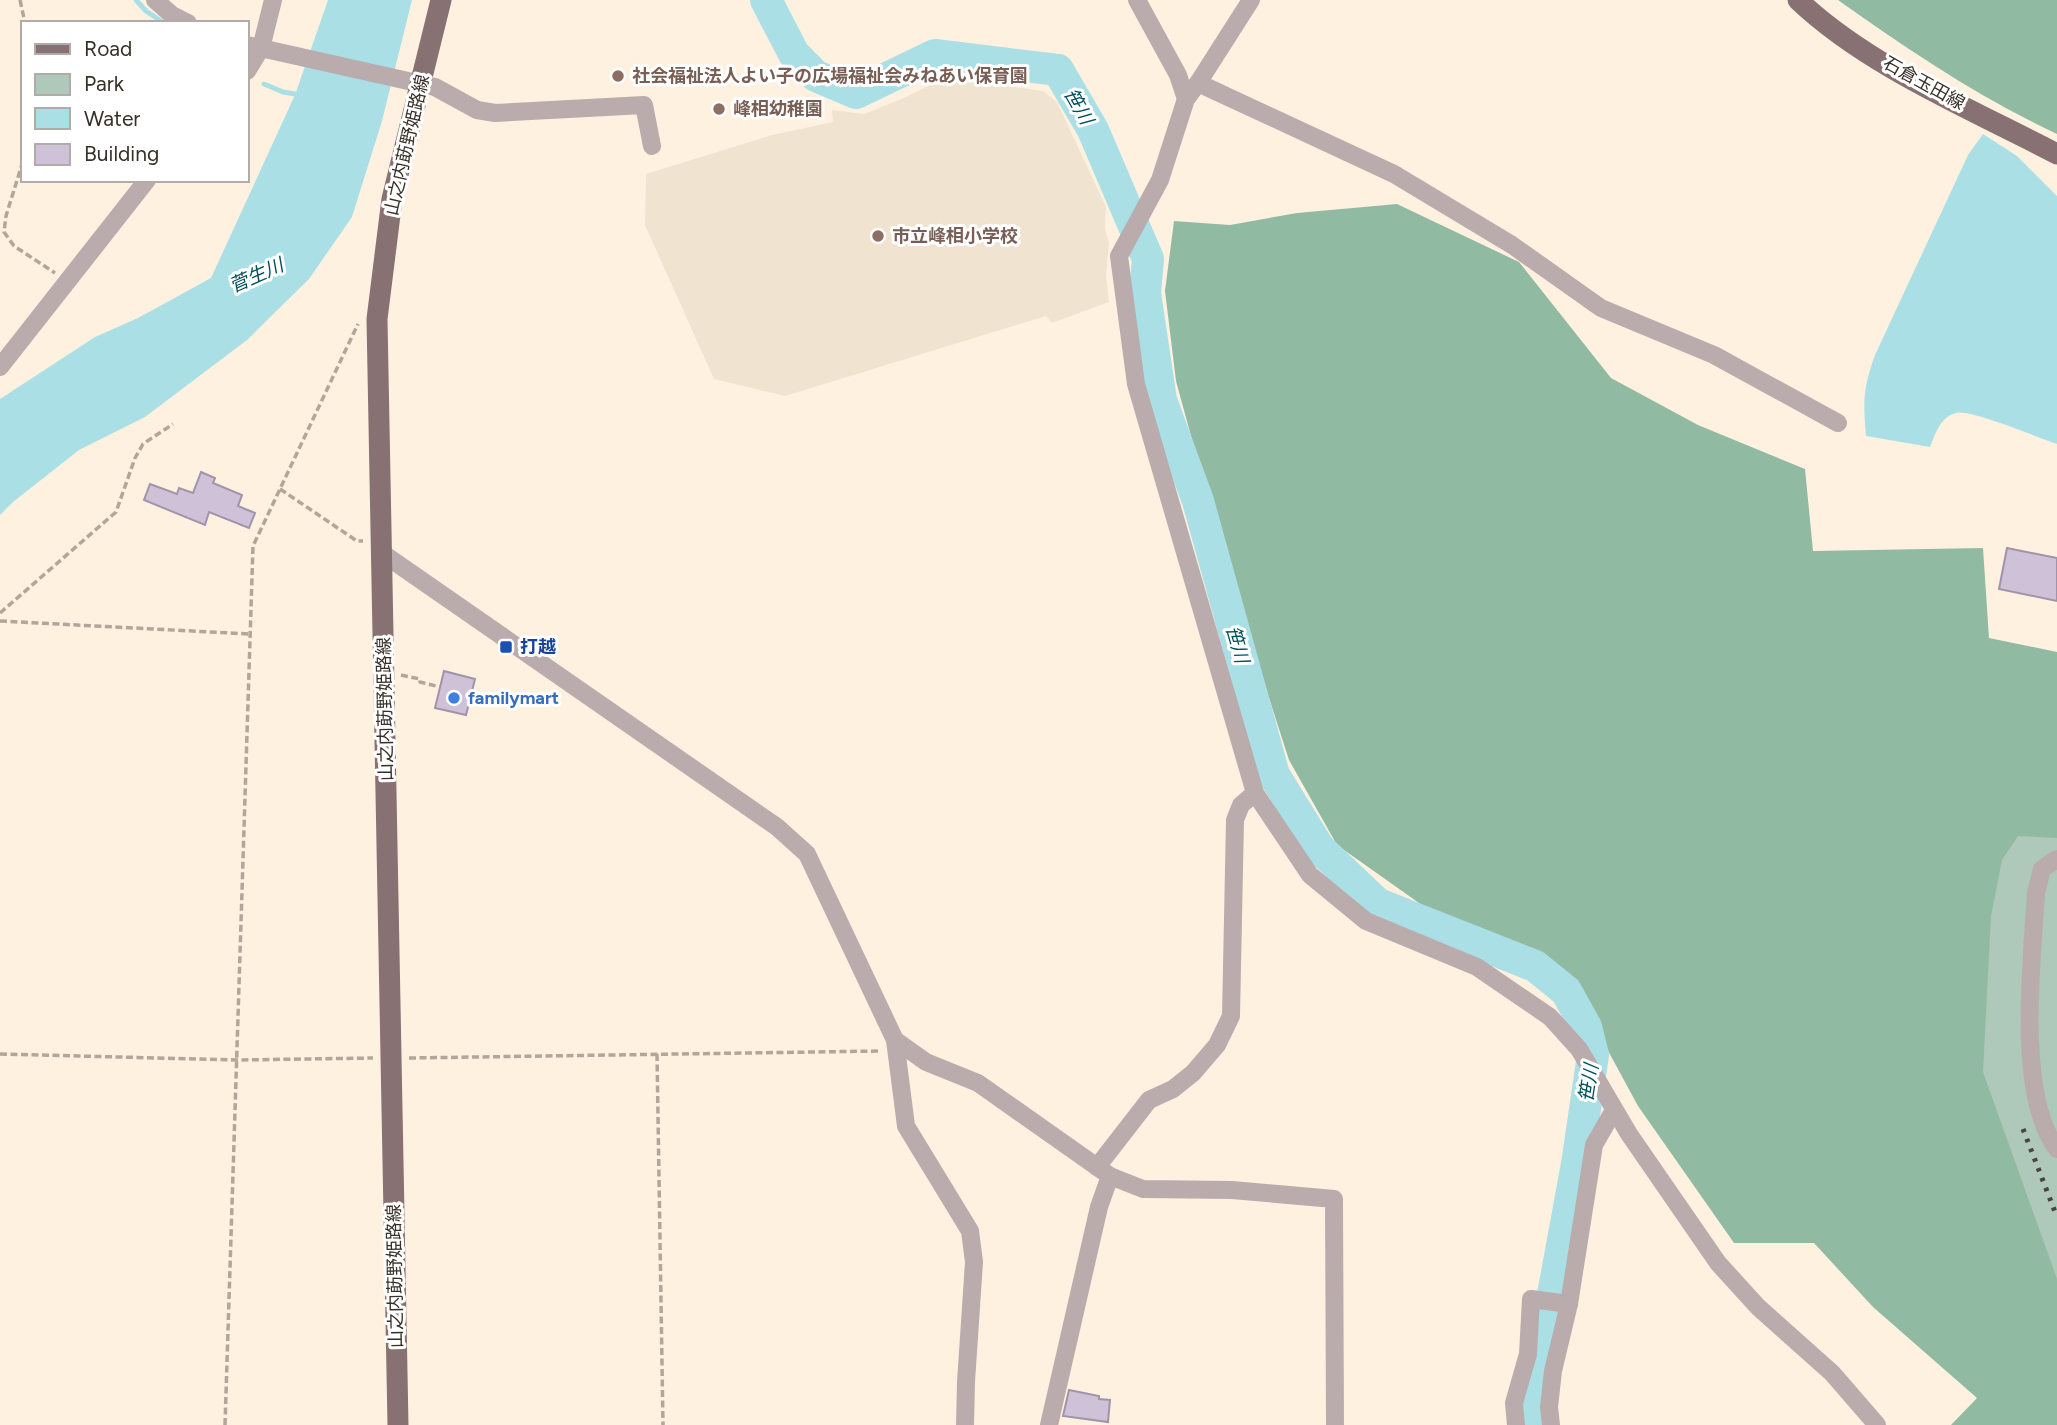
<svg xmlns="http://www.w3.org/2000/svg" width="2057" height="1425" font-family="Figtree,'Noto Sans JP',sans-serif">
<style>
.education{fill:#f0e4d0}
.green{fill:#aec8b9}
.forest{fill:#91baa3}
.water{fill:#abdfe6}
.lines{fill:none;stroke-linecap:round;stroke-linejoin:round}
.stream{stroke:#abdfe6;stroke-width:5}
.river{stroke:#abdfe6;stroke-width:32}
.building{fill:#cec1d8;stroke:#a194aa;stroke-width:2}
.path{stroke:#b1a698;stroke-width:3.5;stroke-dasharray:7 3.5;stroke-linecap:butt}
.minor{stroke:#baacad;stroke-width:18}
.major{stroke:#887173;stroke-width:21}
.rail{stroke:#4c443b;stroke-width:5;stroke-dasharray:3.5 7;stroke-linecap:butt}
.education-dot{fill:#8d6e63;stroke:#fff;stroke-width:2.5}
.transit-dot{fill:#1a4fb4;stroke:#fff;stroke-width:2.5}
.shop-dot{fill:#3f7fe0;stroke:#fff;stroke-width:2.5}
.labels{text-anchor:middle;stroke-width:6;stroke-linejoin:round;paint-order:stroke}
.education-label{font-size:18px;font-weight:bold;fill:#785e54;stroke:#fff;text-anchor:start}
.street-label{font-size:18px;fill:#373028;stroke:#fff}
.transit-label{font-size:18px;font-weight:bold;fill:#164399;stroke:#fff;text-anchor:start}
.shop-label{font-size:18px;font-weight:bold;fill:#366cbe;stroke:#fff;text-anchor:start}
.water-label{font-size:19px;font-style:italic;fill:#005059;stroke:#fff}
</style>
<rect width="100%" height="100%" fill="#fff1e0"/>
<path class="education" d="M 946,77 L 1043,91 L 1057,102 L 1106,207 L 1105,229 L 1109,243 L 1106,275 L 1109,302 L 1052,323 L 1046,316 L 785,396 L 714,379 L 645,225 L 646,174 L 772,135 L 833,122 L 832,110 L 864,114 L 906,97 Z"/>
<path class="green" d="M 2057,815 L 2057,1302 L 1966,1080 L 1983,848 Z"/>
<g class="forest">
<path d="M 1838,0 L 2057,0 L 2057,134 C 1980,98 1908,50 1838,0 Z"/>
<path d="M 1397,204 L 1519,262 L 1611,378 L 1698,425 L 1805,469 L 1813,551 L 1983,548 L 1989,638 L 2057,652 L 2057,838 L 2018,836 L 2002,860 L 1991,916 L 1983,1072 L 2057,1279 L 2057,1425 L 1951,1425 L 1977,1398 L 1873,1307 L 1814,1243 L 1734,1243 L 1638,1106 L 1587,1012 L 1528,953 L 1443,920 L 1337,845 L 1289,760 L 1226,564 L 1176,381 L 1165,291 L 1174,221 L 1230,225 L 1297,213 Z"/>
</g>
<g class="water">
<path d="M 328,0 L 412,0 L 382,121 L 352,217 L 309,279 L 247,340 L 145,417 L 79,450 L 13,502 L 0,515 L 0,399 L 95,337 L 138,318 L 211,278 L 295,95 Z"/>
<path d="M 1983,134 L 2017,156 L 2057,196 L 2057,444 C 2038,438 1971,409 1956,413 C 1940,417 1935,435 1930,447 L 1866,436 C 1863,401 1863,389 1875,355 L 1968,155 Z"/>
</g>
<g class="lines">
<g class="stream">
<path d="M 136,0 L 146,11 L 164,23"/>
<path d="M 264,84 L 283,92 L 301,95"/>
</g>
<path class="river" d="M 766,0 L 794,54 L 816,76 L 856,93 L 935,55 L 1058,70 L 1093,130 L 1148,259 L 1145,293 L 1161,400 L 1198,501 L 1274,775 L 1319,848 L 1378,904 L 1535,966 L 1566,991 L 1586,1027 L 1593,1055 L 1577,1164 L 1536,1387 L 1539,1425"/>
</g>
<g class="building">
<path d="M 201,472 L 215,478 L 213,483 L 242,495 L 238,506 L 255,513 L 249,528 L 209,512 L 205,525 L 144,500 L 150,484 L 177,494 L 179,488 L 193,493 Z"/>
<path d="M 2007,548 L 2057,558 L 2057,601 L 1999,589 Z"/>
<path d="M 444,671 L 475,679 L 466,715 L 435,708 Z"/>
<path d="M 1069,1390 L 1099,1396 L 1099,1399 L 1110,1400 L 1108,1422 L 1063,1416 Z"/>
</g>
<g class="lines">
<g class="path">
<path d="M 20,0 L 25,23"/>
<path d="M 23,161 L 6,216 L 4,232 L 14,246 L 55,273"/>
<path d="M 280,489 L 357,541 L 363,541"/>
<path d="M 0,613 L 116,512 L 135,458 L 143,444 L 173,424"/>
<path d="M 0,621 L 249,634"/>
<path d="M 401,675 L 420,679 L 420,682 L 440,687"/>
<path d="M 0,1054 L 237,1060 L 373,1058"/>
<path d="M 657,1054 L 663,1425"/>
<path d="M 409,1058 L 881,1051"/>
<path d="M 225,1425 L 253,546 L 358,324"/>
</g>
<g class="minor">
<path d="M 155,0 L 172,15 L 188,23"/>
<path d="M 1137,0 L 1178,75 L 1186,99"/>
<path d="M 1251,0 L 1198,83 L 1186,99 L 1160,180 L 1119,256 L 1136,384 L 1255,793 L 1310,875 L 1366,921 L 1477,967 L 1550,1017 L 1579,1049 L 1629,1134 L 1718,1263 L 1758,1307 L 1832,1373 L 1877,1425"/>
<path d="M 247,45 L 435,87 L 477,110 L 495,113 L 644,105 L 652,146"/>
<path d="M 247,71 L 261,48 L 273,0"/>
<path d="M 1198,83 L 1394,174 L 1512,245 L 1601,308 L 1714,355 L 1838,423"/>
<path d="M 0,367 L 147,180"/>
<path d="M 382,553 L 777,827 L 807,854 L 895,1040 L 906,1126 L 970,1231 L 974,1262 L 966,1382 L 965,1425"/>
<path d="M 2057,859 L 2042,869 L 2036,893 C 2032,960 2016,1095 2057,1149"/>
<path d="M 895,1040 L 926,1062 L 978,1083 L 1110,1176 L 1143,1189 L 1232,1190 L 1334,1199 L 1335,1425"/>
<path d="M 1097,1167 L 1149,1100 L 1173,1089 L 1193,1073 L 1217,1045 L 1231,1016 L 1235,820 L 1241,805 L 1255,793"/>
<path d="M 1049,1425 L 1099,1207 L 1110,1176"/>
<path d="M 1516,1425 L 1514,1403 L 1528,1354 L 1531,1299 L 1569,1304"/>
<path d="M 1551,1425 L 1549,1407 L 1553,1371 L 1569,1304 L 1594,1145 L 1614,1110"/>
</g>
<g class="major">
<path d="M 1798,0 C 1867,66 1973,110 2057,154"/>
<path d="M 398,1425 L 377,319 L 392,199 L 441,0"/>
</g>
<path class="rail" d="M 2023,1129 L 2057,1217"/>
</g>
<g class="education-dot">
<circle cx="618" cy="76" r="7"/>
<circle cx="719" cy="109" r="7"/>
<circle cx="878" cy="236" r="7"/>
</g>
<rect class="transit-dot" x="499" y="640" width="14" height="14" rx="3.5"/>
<circle class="shop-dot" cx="454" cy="698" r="7"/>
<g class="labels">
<g class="education-label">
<text x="632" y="82">社会福祉法人よい子の広場福祉会みねあい保育園</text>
<text x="733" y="115">峰相幼稚園</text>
<text x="892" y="242">市立峰相小学校</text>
</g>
<g class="street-label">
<text transform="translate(1924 83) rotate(29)" y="6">石倉玉田線</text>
<text transform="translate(407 145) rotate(-77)" y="6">山之内莇野姫路線</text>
<text transform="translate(385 709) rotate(-91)" y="6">山之内莇野姫路線</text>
<text transform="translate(395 1276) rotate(-91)" y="6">山之内莇野姫路線</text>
</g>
<g class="transit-label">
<text x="520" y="653">打越</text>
</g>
<g class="shop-label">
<text x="468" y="704">familymart</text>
</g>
<g class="water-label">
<text transform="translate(1079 106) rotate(60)" y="7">笹川</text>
<text transform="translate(256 275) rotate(-24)" y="7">菅生川</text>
<text transform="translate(1238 644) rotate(74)" y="7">笹川</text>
<text transform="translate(1588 1083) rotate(-81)" y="7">笹川</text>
</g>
</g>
<rect x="21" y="21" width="228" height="161" fill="#ffffff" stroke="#afaca9" stroke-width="2"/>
<rect x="35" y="44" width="35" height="10" fill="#887173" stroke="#afaca9" stroke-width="2"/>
<text x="84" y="56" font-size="21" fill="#373028">Road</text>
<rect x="35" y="74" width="35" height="21" fill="#aec8b9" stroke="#afaca9" stroke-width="2"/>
<text x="84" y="91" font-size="21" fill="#373028">Park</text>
<rect x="35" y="108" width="35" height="21" fill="#abdfe6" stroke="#afaca9" stroke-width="2"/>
<text x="84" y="126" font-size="21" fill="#373028">Water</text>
<rect x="35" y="144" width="35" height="21" fill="#cec1d8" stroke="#afaca9" stroke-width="2"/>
<text x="84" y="161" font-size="21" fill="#373028">Building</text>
</svg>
